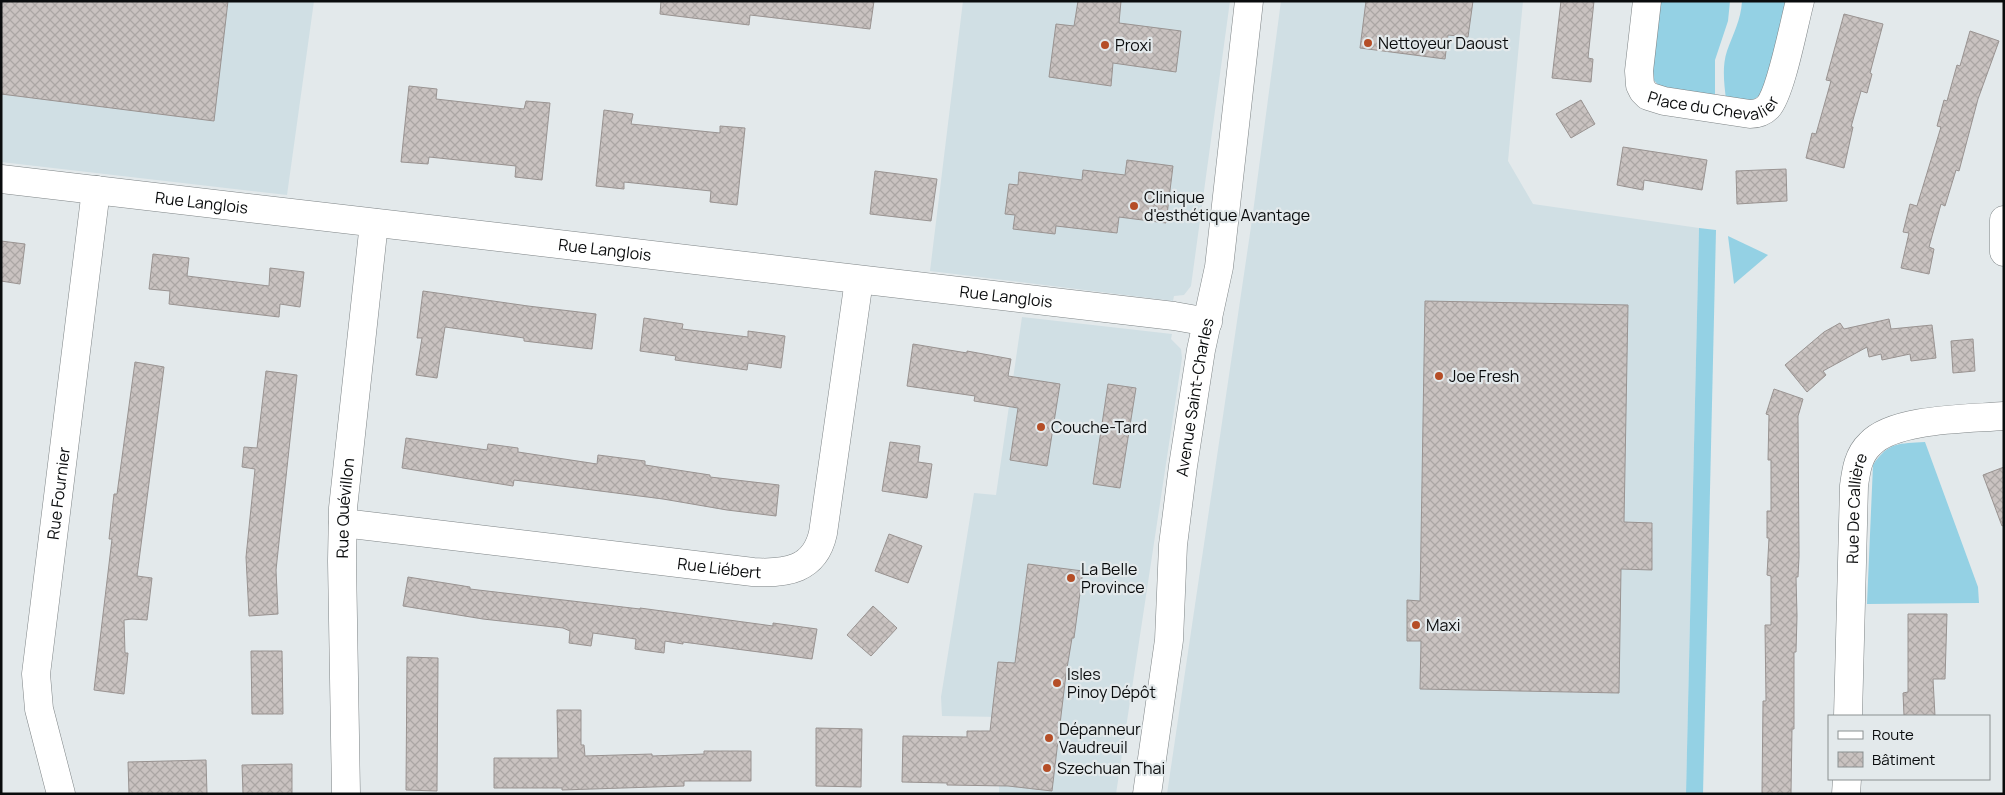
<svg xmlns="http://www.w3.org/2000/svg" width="2005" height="795" font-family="Manrope,sans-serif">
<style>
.built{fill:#d0dfe4}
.grass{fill:#94d1e4}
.building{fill:url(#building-cross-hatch);stroke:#999391}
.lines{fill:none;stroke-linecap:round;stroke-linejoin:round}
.minor-casing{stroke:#7e8486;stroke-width:29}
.minor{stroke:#fff;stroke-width:28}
.poi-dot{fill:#b54e27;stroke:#e3e9eb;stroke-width:2}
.labels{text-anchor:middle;stroke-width:4.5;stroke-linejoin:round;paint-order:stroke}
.poi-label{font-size:16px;fill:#0a0c0d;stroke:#e3e9eb;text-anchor:start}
.street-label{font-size:16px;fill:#0a0c0d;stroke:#e3e9eb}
</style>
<defs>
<pattern id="building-cross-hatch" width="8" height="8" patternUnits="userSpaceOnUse" patternTransform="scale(1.25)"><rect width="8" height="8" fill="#c9c2c0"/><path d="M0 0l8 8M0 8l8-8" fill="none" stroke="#aba6a4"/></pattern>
</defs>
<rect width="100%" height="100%" fill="#e3e9eb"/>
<g class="built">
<path d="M 1,1 L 314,1 L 287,195 L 1,162 Z"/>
<path d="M 963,1 L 1230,1 L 1191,286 L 1184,295 L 1174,296 L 1173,301 L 930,271 Z"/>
<path d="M 1281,1 L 1523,1 L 1508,161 L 1533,204 L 1699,228 L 1686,794 L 1167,794 L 1252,220 Z"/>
<path d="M 1022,317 L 1172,334 L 1171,339 L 1181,349 L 1182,358 L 1116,794 L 999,794 L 1000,717 L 942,716 L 941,697 L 974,493 L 996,495 Z"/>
</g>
<g class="grass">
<path d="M 1657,1 L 1730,1 L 1728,21 L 1715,60 L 1715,98 L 1661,88 L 1652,78 Z"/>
<path d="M 1742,1 L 1789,1 L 1766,89 C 1751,105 1746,102 1726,99 C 1724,83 1722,66 1727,51 C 1733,34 1741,20 1742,1 Z"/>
<path d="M 1699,228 L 1716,230 L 1703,794 L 1686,794 Z"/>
<path d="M 1728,236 L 1768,255 L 1734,284 Z"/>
<path d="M 1925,442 L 1978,587 L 1979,603 L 1867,604 L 1873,465 C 1889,441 1899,444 1925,442 Z"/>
</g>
<g class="building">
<path d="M 1,1 L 228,1 L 214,121 L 1,94 Z"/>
<path d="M 661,1 L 874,1 L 870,29 L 750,15 L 749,25 L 660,14 Z"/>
<path d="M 1078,1 L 1121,1 L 1119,23 L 1181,31 L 1176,72 L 1113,63 L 1111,86 L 1049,77 L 1056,24 L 1074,26 Z"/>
<path d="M 1366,1 L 1473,1 L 1468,37 L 1448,35 L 1445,59 L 1360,48 Z"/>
<path d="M 1561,1 L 1594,1 L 1588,58 L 1593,59 L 1591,82 L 1552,78 Z"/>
<path d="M 1844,14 L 1883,24 L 1870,73 L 1872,74 L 1867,93 L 1861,91 L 1851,127 L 1853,127 L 1844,168 L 1806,158 L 1812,133 L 1816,134 L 1831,81 L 1826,80 Z"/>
<path d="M 1970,31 L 1999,41 L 1978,99 L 1959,171 L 1956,170 L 1945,206 L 1941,204 L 1929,247 L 1934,249 L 1929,274 L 1901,268 L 1909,233 L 1903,232 L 1910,204 L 1917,206 L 1941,127 L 1937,126 L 1944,100 L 1947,101 L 1957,65 L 1960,66 Z"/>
<path d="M 409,86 L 437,89 L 436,99 L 524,109 L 526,101 L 550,103 L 542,180 L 515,177 L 516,166 L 429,157 L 428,164 L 401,162 Z"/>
<path d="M 1581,100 L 1595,124 L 1571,138 L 1556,114 Z"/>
<path d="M 604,110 L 633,114 L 631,124 L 720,133 L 720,126 L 745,128 L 737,205 L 710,202 L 711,191 L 624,182 L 624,189 L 596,186 Z"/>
<path d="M 1623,147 L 1707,160 L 1702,190 L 1644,180 L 1643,190 L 1617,185 Z"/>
<path d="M 1127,160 L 1173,166 L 1166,223 L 1119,217 L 1117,233 L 1056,226 L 1055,234 L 1013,229 L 1015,215 L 1005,214 L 1009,184 L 1018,185 L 1019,172 L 1082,180 L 1083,170 L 1125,175 Z"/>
<path d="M 1786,169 L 1787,201 L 1737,204 L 1736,171 Z"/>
<path d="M 875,171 L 937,179 L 931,221 L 870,214 Z"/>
<path d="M 1,241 L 25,244 L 20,284 L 1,281 Z"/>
<path d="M 153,254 L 189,258 L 187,276 L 269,286 L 270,268 L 304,272 L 300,307 L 280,304 L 279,317 L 169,304 L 170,291 L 149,289 Z"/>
<path d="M 423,291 L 528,306 L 596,314 L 592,349 L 524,341 L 524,338 L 445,327 L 437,378 L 416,375 L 422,338 L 417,338 Z"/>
<path d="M 1425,301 L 1628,305 L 1624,522 L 1652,523 L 1652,570 L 1621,569 L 1619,693 L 1420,689 L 1421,641 L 1407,641 L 1407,600 L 1420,601 Z"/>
<path d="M 644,318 L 683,324 L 682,329 L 748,337 L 748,331 L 785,336 L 781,368 L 748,363 L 747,370 L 675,360 L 676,356 L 640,351 Z"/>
<path d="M 1889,319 L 1891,329 L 1932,325 L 1936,358 L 1911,361 L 1910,354 L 1882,360 L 1881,354 L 1869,357 L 1867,347 L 1823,371 L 1826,375 L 1807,392 L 1785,365 L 1824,332 L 1840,323 L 1844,329 Z"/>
<path d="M 1973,339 L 1975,371 L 1953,373 L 1951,341 Z"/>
<path d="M 913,344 L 967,353 L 967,351 L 1011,359 L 1008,376 L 1060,384 L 1047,466 L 1010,460 L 1018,408 L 974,401 L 975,396 L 907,386 Z"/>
<path d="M 135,362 L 164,367 L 137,576 L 152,578 L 147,620 L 132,619 L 124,620 L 125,653 L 128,653 L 124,694 L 94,690 L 112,539 L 109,539 L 114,494 L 117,494 Z"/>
<path d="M 266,371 L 297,375 L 276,570 L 278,614 L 249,616 L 246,557 L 255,469 L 242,467 L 244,447 L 257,448 Z"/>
<path d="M 1108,384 L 1136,388 L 1120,488 L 1093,484 Z"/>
<path d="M 1774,389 L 1803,399 L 1798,416 L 1799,556 L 1798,577 L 1796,577 L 1797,616 L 1796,652 L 1794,652 L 1794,729 L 1792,729 L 1791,794 L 1762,794 L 1763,701 L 1766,701 L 1765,625 L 1771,625 L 1771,576 L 1767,575 L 1769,538 L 1767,538 L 1767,511 L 1771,511 L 1771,460 L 1768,460 L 1769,415 L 1766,414 Z"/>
<path d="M 406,438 L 487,450 L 488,444 L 518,448 L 518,452 L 597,464 L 598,455 L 645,461 L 645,465 L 710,475 L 710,477 L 779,485 L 776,516 L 727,510 L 663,499 L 514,480 L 513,486 L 402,468 Z"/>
<path d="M 890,442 L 920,446 L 918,462 L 932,464 L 927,498 L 882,491 Z"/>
<path d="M 2004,467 L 2004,525 L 2002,526 L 1983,475 Z"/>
<path d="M 889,534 L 922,546 L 908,583 L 875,571 Z"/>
<path d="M 1028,564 L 1083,571 L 1074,638 L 1072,638 L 1066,674 L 1052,791 L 1008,786 L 947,785 L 947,783 L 902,782 L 903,736 L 967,737 L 967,731 L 990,731 L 998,662 L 1015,663 Z"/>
<path d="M 408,577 L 470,587 L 470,589 L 640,609 L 640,608 L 773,626 L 773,623 L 817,629 L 812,659 L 683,642 L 683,644 L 665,641 L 664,653 L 635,649 L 636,639 L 593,633 L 591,646 L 569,643 L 570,631 L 563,628 L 483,619 L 403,606 Z"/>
<path d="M 873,606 L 897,628 L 871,656 L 847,635 Z"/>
<path d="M 1908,614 L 1947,614 L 1945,679 L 1933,679 L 1935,716 L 1904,716 L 1903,693 L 1908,692 Z"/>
<path d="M 251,651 L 282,651 L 283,714 L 252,714 Z"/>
<path d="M 407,657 L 438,658 L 437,791 L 406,790 Z"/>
<path d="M 557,710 L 581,710 L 581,745 L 584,745 L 585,756 L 652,754 L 652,756 L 704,754 L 704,751 L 751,751 L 751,781 L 684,781 L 684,786 L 562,790 L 562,788 L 494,788 L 494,758 L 558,758 Z"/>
<path d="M 816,728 L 862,729 L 861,787 L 816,786 Z"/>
<path d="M 206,760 L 207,794 L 129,794 L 128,762 Z"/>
<path d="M 292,764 L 292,794 L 243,794 L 242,765 Z"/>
</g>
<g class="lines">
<g class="minor-casing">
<g id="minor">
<path id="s1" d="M 1647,1 L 1639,71 L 1640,85 L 1643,91 L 1648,96 L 1664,101 L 1750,114 C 1757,114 1763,112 1768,107 C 1781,93 1794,23 1800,1"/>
<path id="s2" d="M 1,179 L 1174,316 L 1208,322"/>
<path d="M 2004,220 L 2004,252"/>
<path id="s3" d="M 343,523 L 753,572 C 786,574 815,570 823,533 L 859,280"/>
<path id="s4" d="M 1848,716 L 1854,486 C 1856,471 1858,455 1870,444 C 1894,418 1969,419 2004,416"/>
<path id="s5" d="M 61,794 L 39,709 L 36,674 L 96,190"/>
<path id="s6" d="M 346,794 L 342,561 L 343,508 L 374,223"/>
<path id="s7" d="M 1147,794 L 1169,640 L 1173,545 L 1183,466 L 1201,350 L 1219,267 L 1249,1"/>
<path d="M 1846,794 L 1847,779"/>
</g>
</g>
<use href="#minor" class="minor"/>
</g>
<g class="poi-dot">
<circle cx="1368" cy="43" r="5"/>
<circle cx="1105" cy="45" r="5"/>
<circle cx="1134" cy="206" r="5"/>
<circle cx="1439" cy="376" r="5"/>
<circle cx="1041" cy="427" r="5"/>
<circle cx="1071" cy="578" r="5"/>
<circle cx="1416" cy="625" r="5"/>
<circle cx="1057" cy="683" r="5"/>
<circle cx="1049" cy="738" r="5"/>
<circle cx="1047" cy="768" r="5"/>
</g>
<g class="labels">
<g class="poi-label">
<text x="1378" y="49">Nettoyeur Daoust</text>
<text x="1115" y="51">Proxi</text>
<text x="1144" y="203">Clinique<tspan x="1144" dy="18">d'esthétique Avantage</tspan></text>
<text x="1449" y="382">Joe Fresh</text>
<text x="1051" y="433">Couche-Tard</text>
<text x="1081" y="575">La Belle<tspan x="1081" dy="18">Province</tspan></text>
<text x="1426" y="631">Maxi</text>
<text x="1067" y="680">Isles<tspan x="1067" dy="18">Pinoy Dépôt</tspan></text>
<text x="1059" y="735">Dépanneur<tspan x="1059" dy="18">Vaudreuil</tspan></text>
<text x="1057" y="774">Szechuan Thai</text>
</g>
<g class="street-label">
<text dy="6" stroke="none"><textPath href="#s1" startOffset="166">Place du Chevalier</textPath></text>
<text dy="6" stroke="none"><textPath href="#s2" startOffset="202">Rue Langlois</textPath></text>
<text dy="6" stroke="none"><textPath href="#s2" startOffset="608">Rue Langlois</textPath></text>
<text dy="6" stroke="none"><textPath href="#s2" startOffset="1012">Rue Langlois</textPath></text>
<text dy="6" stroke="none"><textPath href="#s7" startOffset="400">Avenue Saint-Charles</textPath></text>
<text dy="6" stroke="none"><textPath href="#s5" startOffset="305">Rue Fournier</textPath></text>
<text dy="6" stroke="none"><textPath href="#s6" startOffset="286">Rue Quévillon</textPath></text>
<text dy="6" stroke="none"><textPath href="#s4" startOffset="208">Rue De Callière</textPath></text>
<text dy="6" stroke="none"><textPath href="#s3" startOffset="379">Rue Liébert</textPath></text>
</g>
</g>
<rect width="2005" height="795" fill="none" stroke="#0a0c0d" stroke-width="5"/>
<rect x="1828" y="715" width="162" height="65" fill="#e3e9eb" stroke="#8c9192"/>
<rect x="1838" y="731" width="25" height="8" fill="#ffffff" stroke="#8c9192"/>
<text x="1872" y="740" font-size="15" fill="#0a0c0d">Route</text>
<rect x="1838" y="752" width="25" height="15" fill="url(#building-cross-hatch)" stroke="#8c9192"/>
<text x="1872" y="765" font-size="15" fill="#0a0c0d">Bâtiment</text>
</svg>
